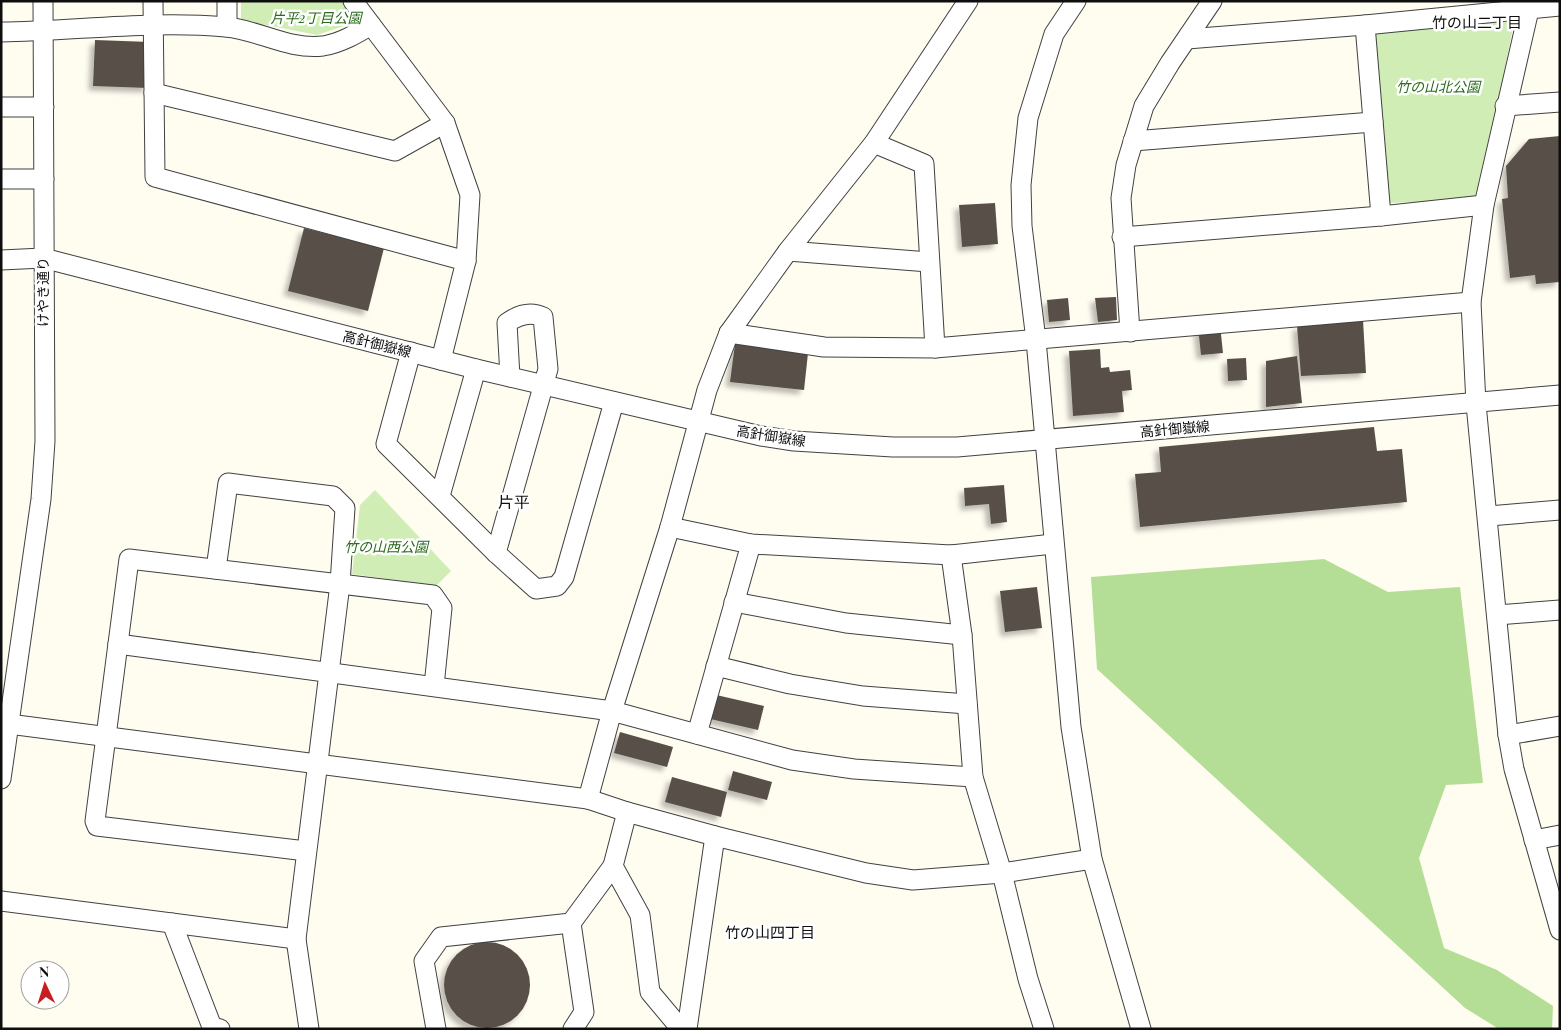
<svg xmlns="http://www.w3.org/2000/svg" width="1561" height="1030" font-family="'Playfair Display','Noto Sans JP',serif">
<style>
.green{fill:#d1edb6}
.forest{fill:#b4de95}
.building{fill:#58504a;filter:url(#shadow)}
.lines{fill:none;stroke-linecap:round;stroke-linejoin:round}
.minor-casing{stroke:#414141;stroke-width:21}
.minor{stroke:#fff;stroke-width:19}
.labels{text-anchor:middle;stroke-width:5;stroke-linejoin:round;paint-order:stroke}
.park-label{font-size:14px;font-style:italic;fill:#296b1a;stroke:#fff}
.street-label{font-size:14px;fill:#0e0e0e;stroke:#fff}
.neighbourhood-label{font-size:15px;fill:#0e0e0e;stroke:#fff}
.quarter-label{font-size:16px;fill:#0e0e0e;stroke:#fff}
</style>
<defs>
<filter id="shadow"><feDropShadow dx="-4.5" dy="4.5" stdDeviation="2.5" flood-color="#0004"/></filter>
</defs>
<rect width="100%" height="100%" fill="#fffcf0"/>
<g class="green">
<path d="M 241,1 L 342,1 L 359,21 L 317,35 L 241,20 Z"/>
<path d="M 1515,18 L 1478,200 L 1387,203 L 1372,31 Z"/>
<path d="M 375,490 L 451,571 L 436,586 L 352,574 L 360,505 Z"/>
</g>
<path class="forest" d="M 1324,559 L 1388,592 L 1460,587 L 1483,783 L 1446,785 L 1419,858 L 1444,948 L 1497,970 L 1553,1006 L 1552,1029 L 1499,1029 L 1465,1008 L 1097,669 L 1091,577 Z"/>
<g class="building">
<path d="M 95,40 L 150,42 L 148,88 L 93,86 Z"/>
<path d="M 1560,136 L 1560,282 L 1536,284 L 1535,275 L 1510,278 L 1502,199 L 1508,198 L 1506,166 L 1529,139 Z"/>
<path d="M 995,203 L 998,244 L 962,247 L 959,205 Z"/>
<path d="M 304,228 L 384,248 L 368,311 L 288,291 Z"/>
<path d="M 1116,297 L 1117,320 L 1098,322 L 1095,298 Z"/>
<path d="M 1068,298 L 1070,320 L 1049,322 L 1047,300 Z"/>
<path d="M 1363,320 L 1366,373 L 1301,376 L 1297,326 Z"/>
<path d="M 1220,325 L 1223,353 L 1201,355 L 1198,327 Z"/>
<path d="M 735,344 L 808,353 L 804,390 L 730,382 Z"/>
<path d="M 1100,349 L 1101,368 L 1109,367 L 1110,372 L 1130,370 L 1132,390 L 1122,391 L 1124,412 L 1073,416 L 1069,351 Z"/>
<path d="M 1297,356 L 1302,403 L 1266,407 L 1266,361 Z"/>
<path d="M 1246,358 L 1247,380 L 1228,381 L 1227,359 Z"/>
<path d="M 1374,427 L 1377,451 L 1402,449 L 1407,502 L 1140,527 L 1135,474 L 1161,472 L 1159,447 Z"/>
<path d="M 1004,485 L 1007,522 L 991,524 L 989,504 L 965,506 L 964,488 Z"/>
<path d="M 1037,587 L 1042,628 L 1005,632 L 1000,591 Z"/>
<path d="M 712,694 L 764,706 L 758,730 L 706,718 Z"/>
<path d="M 620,732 L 673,747 L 667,767 L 614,753 Z"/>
<path d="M 733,771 L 772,782 L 767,800 L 728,790 Z"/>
<path d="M 672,777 L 727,792 L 721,817 L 665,802 Z"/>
<circle cx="487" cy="985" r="43"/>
</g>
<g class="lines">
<g class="minor-casing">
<g id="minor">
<path d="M 153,1 L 155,177 L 466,261"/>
<path d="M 227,1 L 227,27"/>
<path d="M 353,1 L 445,123 L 470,195 L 466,261 L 441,360"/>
<path d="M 1076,1 L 1054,34 L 1028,118 L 1021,185 L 1022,226 L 1036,340 L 1071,727 L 1092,859 L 1141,1029"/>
<path d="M 1531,1 L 1484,205 L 1471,302 L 1476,404 L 1508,735 L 1514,769 L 1560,930"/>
<path d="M 1365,25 L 1381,216"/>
<path d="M 1,32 C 76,31 151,20 226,27 C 259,30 288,50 323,46 C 341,43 356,34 371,25"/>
<path d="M 1187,39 L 1365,25 L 1560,6"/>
<path d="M 154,93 L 395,151 L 445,123"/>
<path d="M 1505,106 L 1560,102"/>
<path d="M 1,107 L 44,107"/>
<path d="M 1133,141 L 1373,122"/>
<path d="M 874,143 L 924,164 L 935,348"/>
<path d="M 1,179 L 44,179"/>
<path d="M 1122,237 L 1381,216 L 1484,205"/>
<path d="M 788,251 L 929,262"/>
<path d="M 1,260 L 43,258 L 476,369 L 761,436 L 794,441 L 893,447 L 957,447 L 1560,395"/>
<path d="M 1130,332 L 1121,198 L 1126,165 L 1144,106 L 1170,63 L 1212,1"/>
<path d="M 729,333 L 824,347 L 935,348 L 1471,302"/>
<path d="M 411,352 L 386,444 L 496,553 L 536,589 L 557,586 L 564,577 L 614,402"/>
<path d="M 440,496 L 476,369"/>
<path d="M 1489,516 L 1560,510"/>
<path d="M 670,527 L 751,544 L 951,555 L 1053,544"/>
<path d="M 496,553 L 548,369 L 543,317 C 530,311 518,315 507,323 L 510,377"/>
<path d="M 951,555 L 962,635 L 973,777 L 1002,873 L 1028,979 L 1044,1029"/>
<path d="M 216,569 L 228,483 L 333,496 L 345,508 L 340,584 L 296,939 L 309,1029"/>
<path d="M 734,602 L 846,623 L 962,635"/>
<path d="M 1497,615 L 1560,610"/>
<path d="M 118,644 L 612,711 L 792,760 L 854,769 L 973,777"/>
<path d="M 716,666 L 790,684 L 863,696 L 967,704"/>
<path d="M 1,723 L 588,799 L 627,812 L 715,836 L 866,873 L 913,880 L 1002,873 L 1092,859"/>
<path d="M 697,734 L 751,544"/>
<path d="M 1508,735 L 1560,726"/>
<path d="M 1,779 L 41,499 L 45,441 L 43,1"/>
<path d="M 588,799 L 612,711 L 670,527 L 707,390 L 729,333 L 788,251 L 874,143 L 968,1"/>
<path d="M 627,812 L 613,866 L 640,915 L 650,992 L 681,1029"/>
<path d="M 1534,840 L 1560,835"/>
<path d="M 306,851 L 97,826 L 95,821 L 129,559 L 433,595 L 442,608 L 434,686"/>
<path d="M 1,901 L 296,939"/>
<path d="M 172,923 L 212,1027 L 220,1029"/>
<path d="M 571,923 L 584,1012 L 573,1029"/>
<path d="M 436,1029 L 424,961 L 441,937 L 571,923 L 613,866"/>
<path d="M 687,1029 L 715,836"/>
</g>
</g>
<use href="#minor" class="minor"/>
</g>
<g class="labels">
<g class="park-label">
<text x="316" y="23">片平2丁目公園</text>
<text x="1438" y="92">竹の山北公園</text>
<text x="386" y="552">竹の山西公園</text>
</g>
<g class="street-label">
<text transform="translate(43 292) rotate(-90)" y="5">けやき通り</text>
<text transform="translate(377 344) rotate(14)" y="5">高針御嶽線</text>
<text transform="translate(1175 429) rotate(-5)" y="5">高針御嶽線</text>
<text transform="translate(771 436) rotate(9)" y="5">高針御嶽線</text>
</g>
<g class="neighbourhood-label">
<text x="1477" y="28">竹の山二丁目</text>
<text x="770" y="938">竹の山四丁目</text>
</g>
<g class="quarter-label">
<text x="514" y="508">片平</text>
</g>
</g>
<rect width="1561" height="1030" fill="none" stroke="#0e0e0e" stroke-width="5"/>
<g transform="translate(45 985) rotate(356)"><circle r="24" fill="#ffffff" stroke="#9f9f9f"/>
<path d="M0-4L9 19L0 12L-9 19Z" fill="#c81d21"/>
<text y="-8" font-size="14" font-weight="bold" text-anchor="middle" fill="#0e0e0e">N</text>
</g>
</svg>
